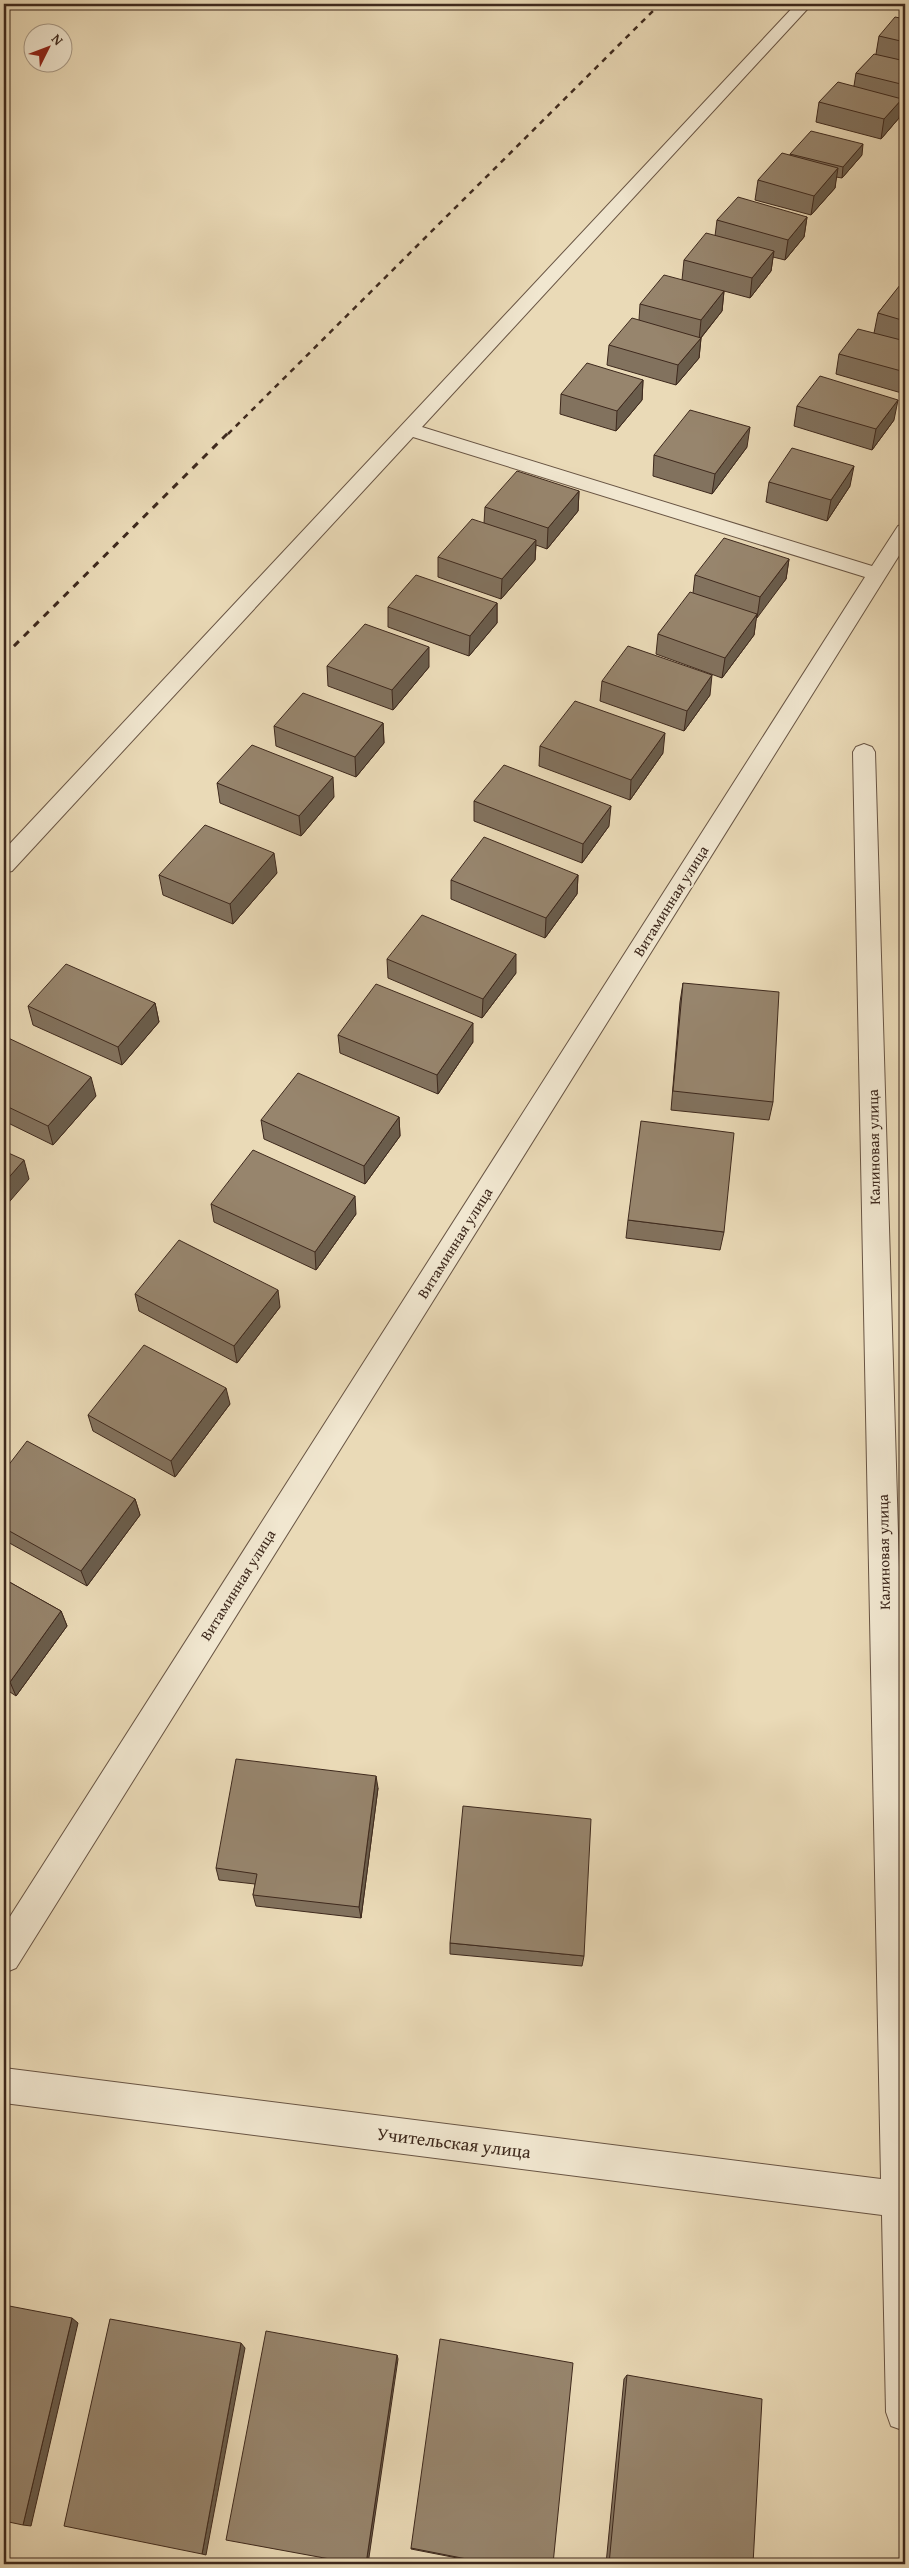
<svg xmlns="http://www.w3.org/2000/svg" width="909" height="2568" font-family="'Gentium Book Plus',serif">
<style>
.lines{fill:none;stroke-linecap:round;stroke-linejoin:round}
.minor-casing{stroke:#695544;stroke-width:2}
.minor{fill:#f1e7d0;fill-rule:evenodd}
.rail-far1{stroke:#3e291d;stroke-width:2.5;stroke-dasharray:5.5 5.5;stroke-linecap:butt}
.rail{stroke:#3e291d;stroke-width:3;stroke-dasharray:7 7;stroke-linecap:butt}
.wall{fill:#82725e;stroke:#3e291d}
.shaded-wall{fill:#6a5d4c;stroke:#3e291d}
.building{fill:#97856d;stroke:#3e291d}
.labels{text-anchor:middle;stroke-width:4.5;stroke-linejoin:round;paint-order:stroke}
.street-label{font-size:15px;fill:#3e291d;stroke:#f1e7d0}
.near-street-label{font-size:18px;fill:#3e291d;stroke:#f1e7d0}
</style>
<rect width="100%" height="100%" fill="#eadab7"/>
<filter id="stains"><feTurbulence type="fractalNoise" baseFrequency=".004" numOctaves="4"/><feColorMatrix values="0 0 0 0 .2 0 0 0 0 .09 0 0 0 0 .02 0 0 0 .5 -.17"/></filter>
<radialGradient id="worn" r=".72"><stop offset=".6" stop-color="#630" stop-opacity="0"/><stop offset="1" stop-color="#630" stop-opacity=".3"/></radialGradient>
<g class="lines">
<g class="minor-casing">
<g id="minor">
<path d="M 796,4 L 812,4 L 422,427 L 872,566 L 898,526 L 905,524 L 905,546 L 16,1968 L 4,1973 L 4,1926 L 865,577 L 413,437 L 12,871 L 4,873 L 4,850 Z"/>
<path d="M 864,744 L 872,747 L 875,752 L 905,1771 L 905,2431 L 891,2426 L 886,2412 L 882,2215 L 4,2103 L 4,2068 L 881,2179 L 853,752 L 856,747 Z"/>
</g>
</g>
<use href="#minor" class="minor"/>
<path class="rail-far1" d="M 228,434 L 660,4"/>
<path class="rail" d="M 4,656 L 229,432"/>
</g>
<g class="wall">
<path d="M 905,19 L 905,106 L 901,104 L 899,118 L 881,139 L 816,122 L 819,102 L 854,86 L 856,73 L 876,54 L 879,36 Z"/>
<path d="M 790,154 L 862,155 L 842,178 L 836,177 L 835,188 L 811,215 L 755,200 L 758,180 L 790,156 Z"/>
<path d="M 807,217 L 804,237 L 785,260 L 773,257 L 771,271 L 750,298 L 724,291 L 722,311 L 701,338 L 699,358 L 676,385 L 607,365 L 609,345 L 639,320 L 640,304 L 682,280 L 684,260 L 715,236 L 717,220 Z"/>
<path d="M 905,266 L 905,394 L 836,374 L 839,354 L 874,333 L 878,313 L 901,285 L 904,268 Z"/>
<path d="M 643,380 L 642,400 L 616,431 L 560,414 L 561,394 Z"/>
<path d="M 797,406 L 894,420 L 872,450 L 794,426 Z"/>
<path d="M 747,447 L 712,494 L 653,476 L 654,455 Z"/>
<path d="M 769,482 L 850,486 L 827,521 L 766,502 Z"/>
<path d="M 579,491 L 578,511 L 547,549 L 536,545 L 535,560 L 501,599 L 438,577 L 438,557 L 484,523 L 485,507 Z"/>
<path d="M 789,559 L 786,579 L 756,617 L 754,635 L 722,678 L 656,654 L 658,634 L 693,593 L 695,575 Z"/>
<path d="M 497,603 L 497,623 L 469,656 L 388,627 L 388,607 Z"/>
<path d="M 327,666 L 429,667 L 393,710 L 328,686 Z"/>
<path d="M 602,681 L 710,695 L 684,731 L 600,701 Z"/>
<path d="M 383,723 L 384,743 L 356,777 L 276,746 L 274,726 Z"/>
<path d="M 540,746 L 663,753 L 630,800 L 539,766 Z"/>
<path d="M 217,783 L 334,797 L 301,836 L 220,803 Z"/>
<path d="M 474,801 L 609,826 L 582,863 L 474,821 Z"/>
<path d="M 277,873 L 233,924 L 163,895 L 159,875 Z"/>
<path d="M 578,875 L 577,894 L 545,938 L 451,899 L 451,880 Z"/>
<path d="M 387,959 L 516,973 L 482,1018 L 388,978 Z"/>
<path d="M 683,983 L 773,1102 L 769,1120 L 671,1110 L 680,1002 Z"/>
<path d="M 155,1003 L 159,1022 L 122,1065 L 33,1025 L 28,1006 Z"/>
<path d="M 338,1035 L 473,1042 L 438,1094 L 340,1053 Z"/>
<path d="M 4,1036 L 96,1096 L 53,1145 L 4,1121 Z"/>
<path d="M 399,1117 L 400,1136 L 365,1184 L 264,1139 L 261,1120 Z"/>
<path d="M 211,1204 L 356,1214 L 316,1270 L 214,1222 Z"/>
<path d="M 628,1220 L 724,1232 L 720,1250 L 626,1238 Z"/>
<path d="M 135,1294 L 280,1307 L 237,1363 L 139,1311 Z"/>
<path d="M 230,1404 L 175,1477 L 93,1431 L 88,1415 Z"/>
<path d="M 4,1471 L 135,1499 L 140,1515 L 87,1586 L 4,1540 Z"/>
<path d="M 4,1579 L 61,1611 L 67,1626 L 16,1696 L 4,1688 Z"/>
<path d="M 378,1788 L 361,1918 L 256,1906 L 253,1895 L 255,1884 L 219,1880 L 216,1868 Z"/>
<path d="M 450,1943 L 584,1956 L 582,1966 L 450,1954 Z"/>
<path d="M 627,2375 L 753,2564 L 606,2564 L 624,2379 Z"/>
<path d="M 411,2548 L 553,2564 L 488,2564 L 411,2549 Z"/>
</g>
<g class="shaded-wall">
<path d="M 902,99 L 899,118 L 881,139 L 884,119 Z"/>
<path d="M 863,144 L 862,155 L 842,178 L 843,167 Z"/>
<path d="M 838,168 L 835,188 L 811,215 L 814,196 Z"/>
<path d="M 807,217 L 804,237 L 785,260 L 788,240 Z"/>
<path d="M 774,251 L 771,271 L 750,298 L 752,278 Z"/>
<path d="M 724,291 L 722,311 L 699,340 L 701,320 Z"/>
<path d="M 701,338 L 699,358 L 676,385 L 678,365 Z"/>
<path d="M 643,380 L 642,400 L 616,431 L 617,411 Z"/>
<path d="M 898,400 L 894,420 L 872,450 L 876,429 Z"/>
<path d="M 750,427 L 747,447 L 712,494 L 715,474 Z"/>
<path d="M 854,466 L 850,486 L 827,521 L 831,500 Z"/>
<path d="M 579,491 L 578,511 L 547,549 L 548,528 Z"/>
<path d="M 536,540 L 535,560 L 501,599 L 502,579 Z"/>
<path d="M 789,559 L 786,579 L 757,618 L 760,597 Z"/>
<path d="M 497,603 L 497,623 L 469,656 L 470,636 Z"/>
<path d="M 757,614 L 754,635 L 722,678 L 725,658 Z"/>
<path d="M 429,647 L 429,667 L 393,710 L 392,690 Z"/>
<path d="M 712,675 L 710,695 L 684,731 L 687,711 Z"/>
<path d="M 383,723 L 384,743 L 356,777 L 355,757 Z"/>
<path d="M 665,733 L 663,753 L 630,800 L 631,780 Z"/>
<path d="M 333,777 L 334,797 L 301,836 L 299,816 Z"/>
<path d="M 611,806 L 609,826 L 582,863 L 583,844 Z"/>
<path d="M 274,853 L 277,873 L 233,924 L 230,904 Z"/>
<path d="M 578,875 L 577,894 L 545,938 L 546,918 Z"/>
<path d="M 516,954 L 516,973 L 482,1018 L 483,999 Z"/>
<path d="M 155,1003 L 159,1022 L 122,1065 L 118,1047 Z"/>
<path d="M 473,1023 L 473,1042 L 438,1094 L 437,1075 Z"/>
<path d="M 91,1077 L 96,1096 L 53,1145 L 48,1126 Z"/>
<path d="M 399,1117 L 400,1136 L 365,1184 L 364,1166 Z"/>
<path d="M 24,1160 L 29,1179 L 4,1208 L 4,1183 Z"/>
<path d="M 355,1196 L 356,1214 L 316,1270 L 315,1252 Z"/>
<path d="M 278,1290 L 280,1307 L 237,1363 L 234,1346 Z"/>
<path d="M 226,1388 L 230,1404 L 175,1477 L 171,1461 Z"/>
<path d="M 135,1499 L 140,1515 L 87,1586 L 81,1571 Z"/>
<path d="M 61,1611 L 67,1626 L 16,1696 L 10,1682 Z"/>
<path d="M 376,1776 L 378,1788 L 361,1918 L 359,1907 Z"/>
<path d="M 72,2318 L 78,2323 L 31,2526 L 23,2525 Z"/>
<path d="M 241,2343 L 245,2348 L 206,2555 L 202,2554 Z"/>
<path d="M 397,2355 L 398,2359 L 368,2564 L 366,2564 Z"/>
</g>
<g class="building">
<path d="M 895,17 L 905,19 L 905,42 L 879,36 Z"/>
<path d="M 874,54 L 905,61 L 905,85 L 856,73 Z"/>
<path d="M 838,82 L 902,99 L 884,119 L 819,102 Z"/>
<path d="M 811,131 L 863,144 L 843,167 L 790,154 Z"/>
<path d="M 782,153 L 838,168 L 814,196 L 758,180 Z"/>
<path d="M 738,197 L 807,217 L 788,240 L 717,220 Z"/>
<path d="M 706,233 L 774,251 L 752,278 L 684,260 Z"/>
<path d="M 664,275 L 724,291 L 701,320 L 640,304 Z"/>
<path d="M 900,285 L 905,287 L 905,321 L 878,313 Z"/>
<path d="M 632,318 L 701,338 L 678,365 L 609,345 Z"/>
<path d="M 858,329 L 905,341 L 905,372 L 839,354 Z"/>
<path d="M 587,363 L 643,380 L 617,411 L 561,394 Z"/>
<path d="M 820,376 L 898,400 L 876,429 L 797,406 Z"/>
<path d="M 690,410 L 750,427 L 715,474 L 654,455 Z"/>
<path d="M 792,448 L 854,466 L 831,500 L 769,482 Z"/>
<path d="M 517,471 L 579,491 L 548,528 L 485,507 Z"/>
<path d="M 472,519 L 536,540 L 502,579 L 438,557 Z"/>
<path d="M 724,538 L 789,559 L 760,597 L 695,575 Z"/>
<path d="M 416,575 L 497,603 L 470,636 L 388,607 Z"/>
<path d="M 690,592 L 757,614 L 725,658 L 658,634 Z"/>
<path d="M 365,624 L 429,647 L 392,690 L 327,666 Z"/>
<path d="M 628,646 L 712,675 L 687,711 L 602,681 Z"/>
<path d="M 303,693 L 383,723 L 355,757 L 274,726 Z"/>
<path d="M 575,701 L 665,733 L 631,780 L 540,746 Z"/>
<path d="M 252,745 L 333,777 L 299,816 L 217,783 Z"/>
<path d="M 504,765 L 611,806 L 583,844 L 474,801 Z"/>
<path d="M 205,825 L 274,853 L 230,904 L 159,875 Z"/>
<path d="M 484,837 L 578,875 L 546,918 L 451,880 Z"/>
<path d="M 422,915 L 516,954 L 483,999 L 387,959 Z"/>
<path d="M 66,964 L 155,1003 L 118,1047 L 28,1006 Z"/>
<path d="M 683,983 L 779,992 L 773,1102 L 673,1091 Z"/>
<path d="M 376,984 L 473,1023 L 437,1075 L 338,1035 Z"/>
<path d="M 4,1036 L 91,1077 L 48,1126 L 4,1105 Z"/>
<path d="M 298,1073 L 399,1117 L 364,1166 L 261,1120 Z"/>
<path d="M 641,1121 L 734,1133 L 724,1232 L 628,1220 Z"/>
<path d="M 253,1150 L 355,1196 L 315,1252 L 211,1204 Z"/>
<path d="M 4,1151 L 24,1160 L 4,1183 Z"/>
<path d="M 179,1240 L 278,1290 L 234,1346 L 135,1294 Z"/>
<path d="M 144,1345 L 226,1388 L 171,1461 L 88,1415 Z"/>
<path d="M 27,1441 L 135,1499 L 81,1571 L 4,1528 L 4,1471 Z"/>
<path d="M 4,1579 L 61,1611 L 10,1682 L 4,1679 Z"/>
<path d="M 236,1759 L 376,1776 L 359,1907 L 253,1895 L 257,1874 L 216,1868 Z"/>
<path d="M 463,1806 L 591,1819 L 584,1956 L 450,1943 Z"/>
<path d="M 4,2305 L 72,2318 L 23,2525 L 4,2521 Z"/>
<path d="M 110,2319 L 241,2343 L 202,2554 L 64,2526 Z"/>
<path d="M 266,2331 L 397,2355 L 366,2564 L 357,2564 L 226,2540 Z"/>
<path d="M 440,2339 L 573,2363 L 553,2564 L 492,2564 L 411,2548 Z"/>
<path d="M 627,2375 L 762,2399 L 753,2564 L 609,2564 Z"/>
</g>
<g class="labels">
<g class="street-label">
<text transform="translate(671 901) rotate(-58)" y="5">Витаминная улица</text>
<text transform="translate(874 1147) rotate(-91)" y="5">Калиновая улица</text>
<text transform="translate(455 1243) rotate(-58)" y="5">Витаминная улица</text>
<text transform="translate(884 1552) rotate(-91)" y="5">Калиновая улица</text>
<text transform="translate(238 1585) rotate(-58)" y="5">Витаминная улица</text>
</g>
<g class="near-street-label">
<text transform="translate(454 2143) rotate(7)" y="6">Учительская улица</text>
</g>
</g>
<rect width="909" height="2568" fill="none" stroke="#eadab7" stroke-width="20"/>
<rect x="5" y="5" width="899" height="2558" fill="none" stroke="#3e291d" stroke-width="2.5"/>
<rect x="10" y="10" width="889" height="2548" fill="none" stroke="#3e291d"/>
<g transform="translate(48 48) rotate(48)"><circle r="24" fill="#f1e7d0" stroke="#a99b88"/>
<path d="M0-4L9 19L0 12L-9 19Z" fill="#8f2418"/>
<text y="-8" font-size="14" font-weight="bold" text-anchor="middle" fill="#3e291d">N</text>
</g>
<rect width="100%" height="100%" filter="url(#stains)"/>
<rect width="100%" height="100%" fill="url(#worn)"/>
</svg>
